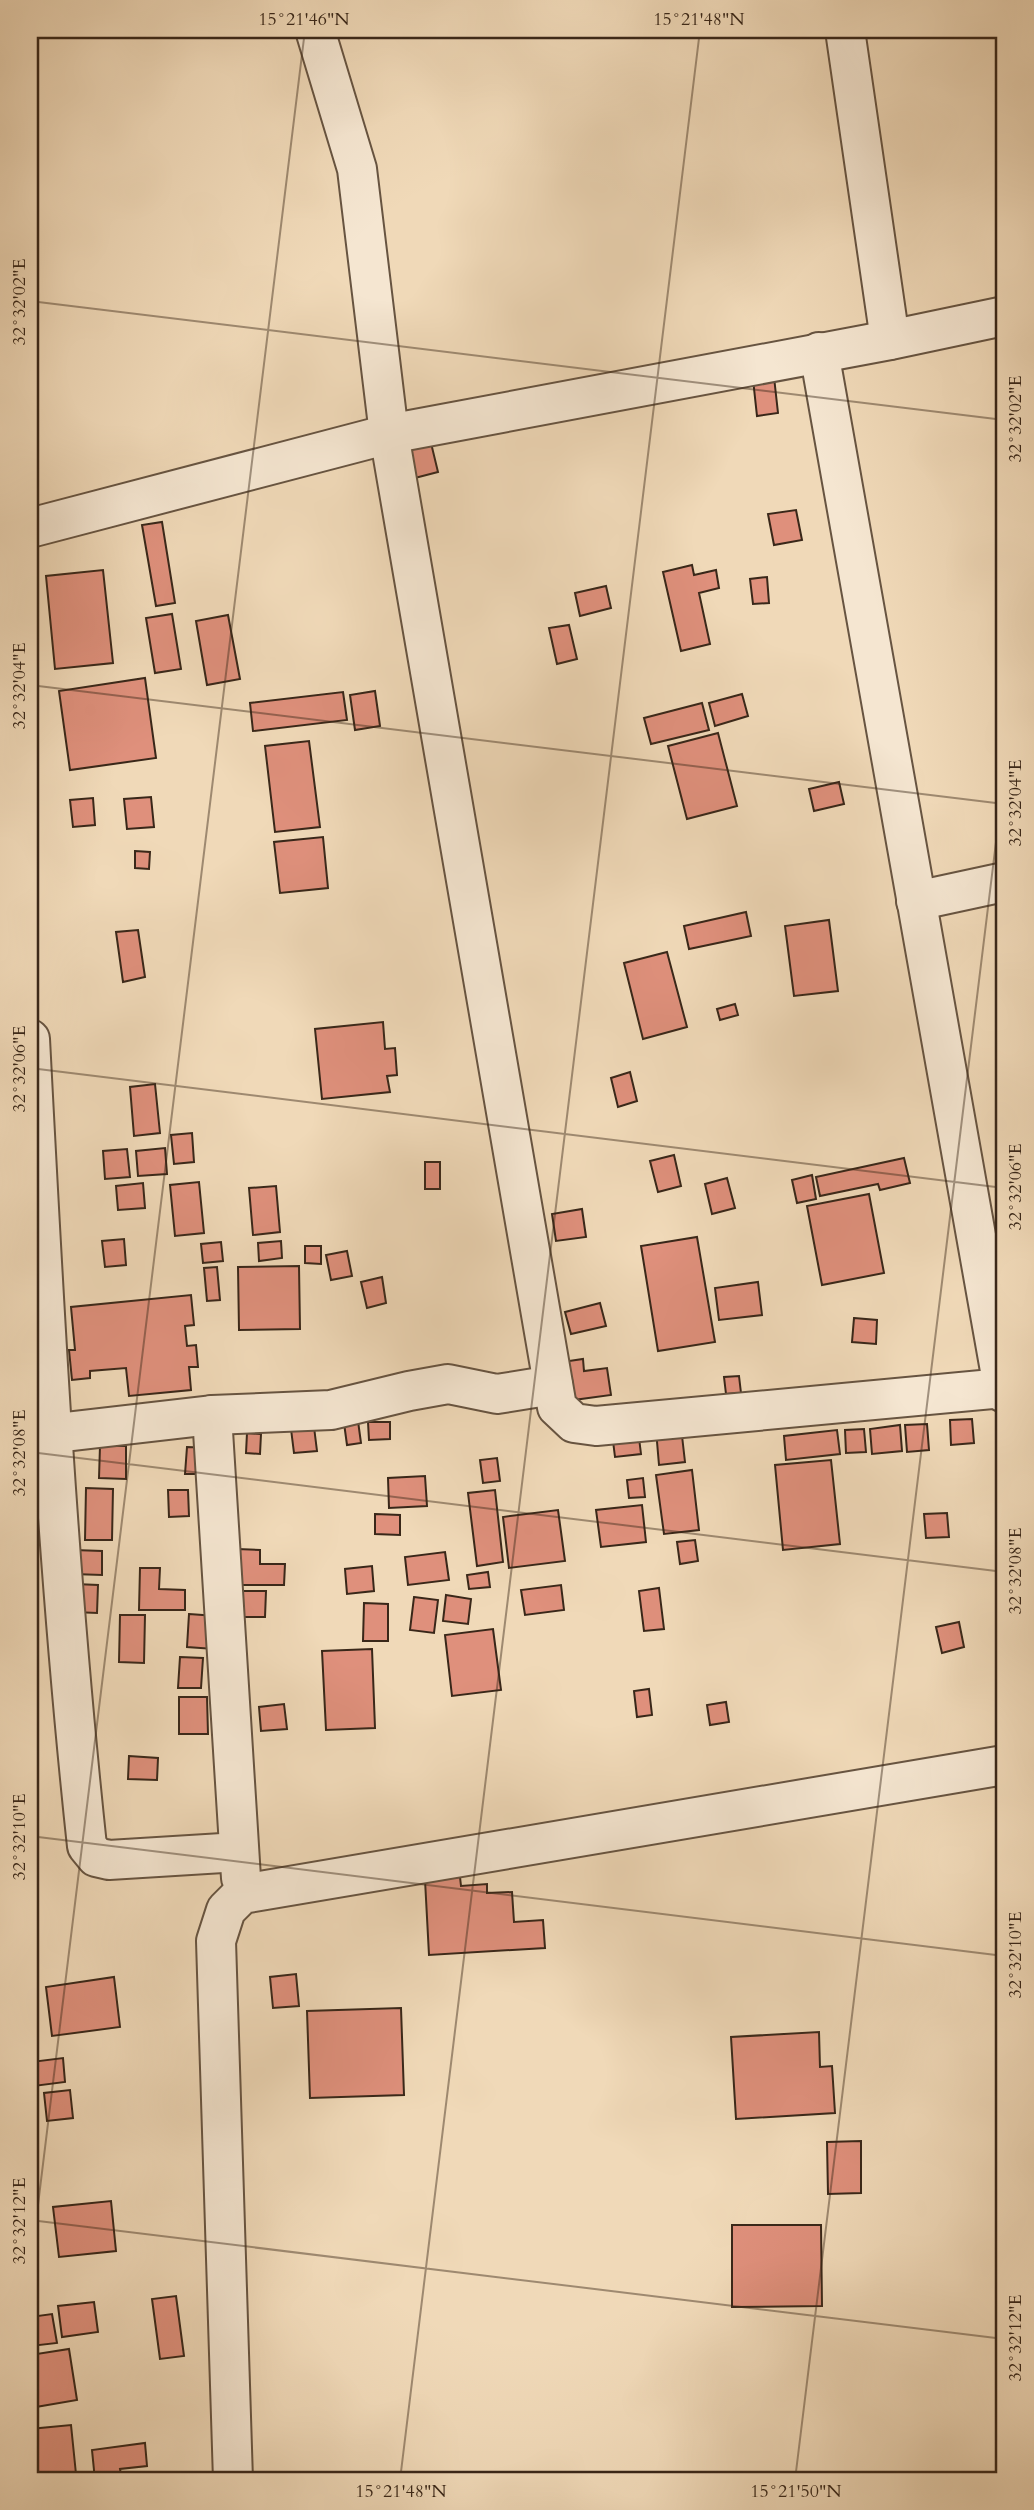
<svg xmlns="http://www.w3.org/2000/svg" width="1034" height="2510" font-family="Cardo,serif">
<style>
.building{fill:#df907c;stroke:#392719;stroke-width:2}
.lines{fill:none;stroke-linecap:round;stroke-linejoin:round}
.minor-casing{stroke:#675441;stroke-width:42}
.minor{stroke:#f5e6d1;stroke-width:38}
.ticks{fill:none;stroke:#392719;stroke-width:2;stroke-opacity:0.45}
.neatline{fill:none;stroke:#392719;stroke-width:2.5}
.ticks-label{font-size:18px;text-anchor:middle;fill:#392719}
</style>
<rect width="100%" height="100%" fill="#f0d9b8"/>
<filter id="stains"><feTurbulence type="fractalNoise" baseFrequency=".00286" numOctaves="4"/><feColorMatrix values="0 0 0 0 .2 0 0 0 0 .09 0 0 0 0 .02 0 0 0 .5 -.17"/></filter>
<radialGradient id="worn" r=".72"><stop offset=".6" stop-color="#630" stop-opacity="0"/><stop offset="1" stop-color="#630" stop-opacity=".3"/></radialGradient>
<g class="building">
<path d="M 773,368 L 778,413 L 757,416 L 752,370 Z"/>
<path d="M 431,443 L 438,472 L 411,479 L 404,450 Z"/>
<path d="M 796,510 L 802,540 L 774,545 L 768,514 Z"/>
<path d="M 162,522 L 175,603 L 156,606 L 142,525 Z"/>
<path d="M 692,565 L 694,575 L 716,570 L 719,588 L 699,593 L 710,644 L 681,651 L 663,572 Z"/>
<path d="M 103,570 L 113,663 L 55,669 L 46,576 Z"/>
<path d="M 767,577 L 769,603 L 753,604 L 750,579 Z"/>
<path d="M 606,586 L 611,608 L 580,616 L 575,593 Z"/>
<path d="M 172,614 L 181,669 L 155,673 L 146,618 Z"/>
<path d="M 228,615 L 240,679 L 207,685 L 196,621 Z"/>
<path d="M 569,625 L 577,659 L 557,664 L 549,628 Z"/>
<path d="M 145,678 L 156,758 L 70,770 L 59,691 Z"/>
<path d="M 375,691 L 380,726 L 355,730 L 350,695 Z"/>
<path d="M 343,692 L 347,720 L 253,731 L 250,703 Z"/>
<path d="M 742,694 L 748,716 L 715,726 L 709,703 Z"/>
<path d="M 702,703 L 709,730 L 651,744 L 644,718 Z"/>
<path d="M 718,733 L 737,806 L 687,819 L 668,746 Z"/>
<path d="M 309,741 L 320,827 L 275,832 L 265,746 Z"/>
<path d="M 839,782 L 844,804 L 814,811 L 809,789 Z"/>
<path d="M 151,797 L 154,827 L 127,829 L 124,799 Z"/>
<path d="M 93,798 L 95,825 L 73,827 L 70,800 Z"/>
<path d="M 323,837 L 328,888 L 280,893 L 274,842 Z"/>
<path d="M 135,851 L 150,852 L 149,869 L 135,868 Z"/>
<path d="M 746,912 L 751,936 L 689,949 L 684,926 Z"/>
<path d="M 829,920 L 838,991 L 794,996 L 785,926 Z"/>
<path d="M 138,930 L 145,977 L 123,982 L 116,932 Z"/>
<path d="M 667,952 L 687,1027 L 643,1039 L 624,963 Z"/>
<path d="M 735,1004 L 738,1015 L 720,1020 L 717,1009 Z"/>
<path d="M 383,1022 L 385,1049 L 395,1048 L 397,1075 L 387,1076 L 390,1092 L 322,1099 L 315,1029 Z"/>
<path d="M 630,1072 L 637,1101 L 618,1107 L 611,1078 Z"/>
<path d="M 155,1084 L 160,1133 L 134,1136 L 130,1087 Z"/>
<path d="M 192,1133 L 194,1162 L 174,1164 L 171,1135 Z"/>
<path d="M 165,1148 L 167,1174 L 138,1176 L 136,1151 Z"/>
<path d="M 127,1149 L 130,1177 L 105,1179 L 103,1151 Z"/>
<path d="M 674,1155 L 681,1186 L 658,1192 L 650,1161 Z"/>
<path d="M 904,1158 L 910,1183 L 880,1190 L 878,1184 L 820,1196 L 816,1177 Z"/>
<rect x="425" y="1162" width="15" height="27"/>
<path d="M 812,1175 L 816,1199 L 797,1203 L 792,1180 Z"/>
<path d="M 727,1178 L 735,1208 L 712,1214 L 705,1184 Z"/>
<path d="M 199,1182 L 204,1233 L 175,1236 L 170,1185 Z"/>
<path d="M 143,1183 L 145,1208 L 118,1210 L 116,1186 Z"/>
<path d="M 276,1186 L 280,1232 L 253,1235 L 249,1188 Z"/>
<path d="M 869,1194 L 884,1273 L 822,1285 L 807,1206 Z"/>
<path d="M 582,1209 L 586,1237 L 556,1241 L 552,1214 Z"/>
<path d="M 697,1237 L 715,1342 L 658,1351 L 641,1246 Z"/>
<path d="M 124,1239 L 126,1265 L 105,1267 L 102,1241 Z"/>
<path d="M 281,1241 L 282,1258 L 259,1261 L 258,1243 Z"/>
<path d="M 221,1242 L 223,1261 L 203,1263 L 201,1244 Z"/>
<path d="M 305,1246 L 321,1246 L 321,1264 L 305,1263 Z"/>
<path d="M 347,1251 L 352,1276 L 331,1280 L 326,1255 Z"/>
<path d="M 299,1266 L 300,1329 L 239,1330 L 238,1267 Z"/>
<path d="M 217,1267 L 220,1300 L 207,1301 L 204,1268 Z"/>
<path d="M 382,1277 L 386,1303 L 367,1308 L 361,1282 Z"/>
<path d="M 758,1282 L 762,1315 L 719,1320 L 715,1288 Z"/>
<path d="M 191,1295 L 194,1325 L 185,1326 L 187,1346 L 196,1345 L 198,1367 L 189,1367 L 191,1390 L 129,1396 L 126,1368 L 90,1371 L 90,1378 L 72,1380 L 69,1350 L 75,1350 L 71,1307 Z"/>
<path d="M 600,1303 L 606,1326 L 571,1334 L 565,1312 Z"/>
<path d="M 854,1318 L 877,1320 L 876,1344 L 852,1342 Z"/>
<path d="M 583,1359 L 584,1371 L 607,1368 L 611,1395 L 566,1401 L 562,1362 Z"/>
<path d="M 739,1376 L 741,1393 L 726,1394 L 724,1377 Z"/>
<path d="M 972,1419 L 974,1443 L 951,1445 L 950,1420 Z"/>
<path d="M 358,1421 L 361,1443 L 347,1445 L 344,1423 Z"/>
<path d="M 368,1422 L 390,1422 L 390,1439 L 369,1440 Z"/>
<path d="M 927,1424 L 929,1450 L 907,1452 L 905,1425 Z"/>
<path d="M 900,1425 L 902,1451 L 872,1454 L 870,1429 Z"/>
<path d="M 314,1427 L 317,1451 L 294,1453 L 291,1429 Z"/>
<path d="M 681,1427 L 685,1462 L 659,1465 L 656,1430 Z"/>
<path d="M 864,1429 L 866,1452 L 846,1453 L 845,1430 Z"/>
<path d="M 638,1430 L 641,1454 L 615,1457 L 612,1433 Z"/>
<path d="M 837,1430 L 840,1454 L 786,1460 L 784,1436 Z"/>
<path d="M 247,1433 L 261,1434 L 260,1454 L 246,1453 Z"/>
<path d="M 100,1446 L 126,1446 L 126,1479 L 99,1478 Z"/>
<path d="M 187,1447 L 209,1448 L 208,1474 L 185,1474 Z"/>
<path d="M 497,1458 L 500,1481 L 483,1483 L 480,1460 Z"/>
<path d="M 831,1460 L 840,1544 L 783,1550 L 775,1465 Z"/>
<path d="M 692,1470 L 699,1530 L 664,1534 L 656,1475 Z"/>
<path d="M 425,1476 L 427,1506 L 389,1508 L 388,1478 Z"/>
<path d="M 643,1478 L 645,1497 L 629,1498 L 627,1480 Z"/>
<path d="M 86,1488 L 113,1489 L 112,1540 L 85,1540 Z"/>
<path d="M 168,1490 L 188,1490 L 189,1516 L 169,1517 Z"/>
<path d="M 495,1490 L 503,1562 L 477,1566 L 468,1493 Z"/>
<path d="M 642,1505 L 646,1542 L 601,1547 L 596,1510 Z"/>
<path d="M 558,1510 L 565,1561 L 509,1568 L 503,1517 Z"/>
<path d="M 947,1513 L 949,1537 L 926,1538 L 924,1514 Z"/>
<path d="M 375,1514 L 400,1515 L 400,1535 L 375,1534 Z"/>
<path d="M 695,1540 L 698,1561 L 680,1564 L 677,1542 Z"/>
<path d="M 237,1549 L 260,1550 L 260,1564 L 285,1564 L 284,1585 L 236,1585 Z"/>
<path d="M 74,1550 L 102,1551 L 102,1575 L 73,1574 Z"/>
<path d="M 445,1552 L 449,1580 L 408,1585 L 405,1557 Z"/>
<path d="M 372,1566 L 374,1591 L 347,1594 L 345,1569 Z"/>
<path d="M 140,1568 L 160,1568 L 159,1589 L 185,1590 L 185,1610 L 139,1610 Z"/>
<path d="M 488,1572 L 490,1587 L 469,1589 L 467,1575 Z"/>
<path d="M 75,1584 L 98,1585 L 97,1613 L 74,1612 Z"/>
<path d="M 561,1585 L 564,1610 L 525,1615 L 521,1590 Z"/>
<path d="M 659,1588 L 664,1629 L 644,1631 L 639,1591 Z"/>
<path d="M 232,1591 L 266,1591 L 265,1617 L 231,1617 Z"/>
<path d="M 446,1595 L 471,1599 L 468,1624 L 443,1621 Z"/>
<path d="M 414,1597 L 438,1600 L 434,1633 L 410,1630 Z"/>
<path d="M 364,1603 L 388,1604 L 388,1641 L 363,1641 Z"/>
<path d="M 189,1614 L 216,1616 L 214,1649 L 187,1647 Z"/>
<path d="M 120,1615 L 145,1615 L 144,1663 L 119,1662 Z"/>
<path d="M 959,1622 L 964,1647 L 942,1653 L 936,1627 Z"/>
<path d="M 493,1629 L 501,1690 L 452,1696 L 445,1635 Z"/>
<path d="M 372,1649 L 375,1728 L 326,1730 L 322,1651 Z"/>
<path d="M 180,1657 L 203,1658 L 201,1688 L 178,1688 Z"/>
<path d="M 649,1689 L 652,1715 L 637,1717 L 634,1691 Z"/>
<path d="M 179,1697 L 207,1697 L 208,1734 L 179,1734 Z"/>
<path d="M 726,1702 L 729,1722 L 710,1725 L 707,1705 Z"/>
<path d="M 284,1704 L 287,1729 L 261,1731 L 259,1707 Z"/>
<path d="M 129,1756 L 158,1758 L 157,1780 L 128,1779 Z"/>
<path d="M 460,1877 L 461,1886 L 487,1884 L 487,1893 L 512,1892 L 514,1922 L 543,1920 L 545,1948 L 429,1955 L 425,1880 Z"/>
<path d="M 30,1889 L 35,1977 L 30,1977 Z"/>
<path d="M 296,1974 L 299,2006 L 273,2008 L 270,1977 Z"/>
<path d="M 114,1977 L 120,2027 L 52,2036 L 46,1987 Z"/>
<path d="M 401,2008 L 404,2095 L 310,2098 L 307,2011 Z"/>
<path d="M 819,2032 L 820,2067 L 832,2066 L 835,2113 L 736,2119 L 731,2037 Z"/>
<path d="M 63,2058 L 65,2082 L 34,2086 L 31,2062 Z"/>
<path d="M 70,2090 L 73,2118 L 47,2121 L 44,2093 Z"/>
<path d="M 861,2141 L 861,2193 L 828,2194 L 827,2142 Z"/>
<path d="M 111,2201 L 116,2251 L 59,2257 L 53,2207 Z"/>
<path d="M 732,2225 L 821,2225 L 822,2306 L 732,2307 Z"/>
<path d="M 176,2296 L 184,2356 L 160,2359 L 152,2299 Z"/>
<path d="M 94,2302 L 98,2332 L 62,2337 L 58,2306 Z"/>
<path d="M 52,2314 L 57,2343 L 31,2346 L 30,2317 Z"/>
<path d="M 69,2349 L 77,2400 L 30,2408 L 30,2355 Z"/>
<path d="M 71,2425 L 76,2474 L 30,2479 L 30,2429 Z"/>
<path d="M 145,2443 L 147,2466 L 120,2469 L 122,2480 L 95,2480 L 92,2450 Z"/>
</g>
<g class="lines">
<g class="minor-casing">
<g id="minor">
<path d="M 315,30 L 357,169 L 389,434 L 557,1407 L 574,1423 L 596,1426 L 1003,1388"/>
<path d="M 845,30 L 890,340"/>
<path d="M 819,352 L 1004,1393"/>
<path d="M 30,528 L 389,434 L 890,340 L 1004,316"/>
<path d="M 916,901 L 1004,882"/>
<path d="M 30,1039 C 44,1309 58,1577 87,1846 L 96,1857 L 109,1860 L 239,1852"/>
<path d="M 212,1415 L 241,1878"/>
<path d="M 30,1436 L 212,1415 L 331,1410 L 409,1391 L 448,1384 L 497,1394 L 553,1385"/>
<path d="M 233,2480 L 216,1941 L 226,1910 L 242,1894 L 1004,1765"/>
</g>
</g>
<use href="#minor" class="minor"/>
</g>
<path class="ticks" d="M 949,30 L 1004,37M 30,301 L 1004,420M 30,685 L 1004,804M 30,1068 L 1004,1188M 30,1452 L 1004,1572M 30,1836 L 1004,1956M 30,2220 L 1004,2339M 30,2270 L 305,30M 400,2480 L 700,30M 795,2480 L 1004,777"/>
<rect width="1034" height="2510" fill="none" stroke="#f0d9b8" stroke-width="77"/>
<rect x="38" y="38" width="958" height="2434" class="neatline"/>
<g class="ticks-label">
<text x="304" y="25">15°21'46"N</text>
<text x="699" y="25">15°21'48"N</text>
<text transform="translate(19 302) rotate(-90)" y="6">32°32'02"E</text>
<text transform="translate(1015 419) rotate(-90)" y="6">32°32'02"E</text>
<text transform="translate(19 686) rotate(-90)" y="6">32°32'04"E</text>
<text transform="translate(1015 803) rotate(-90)" y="6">32°32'04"E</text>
<text transform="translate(19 1069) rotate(-90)" y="6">32°32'06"E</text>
<text transform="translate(1015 1187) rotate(-90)" y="6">32°32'06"E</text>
<text transform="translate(19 1453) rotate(-90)" y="6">32°32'08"E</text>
<text transform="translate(1015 1571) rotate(-90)" y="6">32°32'08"E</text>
<text transform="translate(19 1837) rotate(-90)" y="6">32°32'10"E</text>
<text transform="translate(1015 1955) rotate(-90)" y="6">32°32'10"E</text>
<text transform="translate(19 2221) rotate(-90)" y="6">32°32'12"E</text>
<text transform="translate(1015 2338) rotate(-90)" y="6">32°32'12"E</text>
<text x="401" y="2497">15°21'48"N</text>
<text x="796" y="2497">15°21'50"N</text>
</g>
<rect width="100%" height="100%" filter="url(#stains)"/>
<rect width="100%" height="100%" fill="url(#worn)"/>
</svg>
